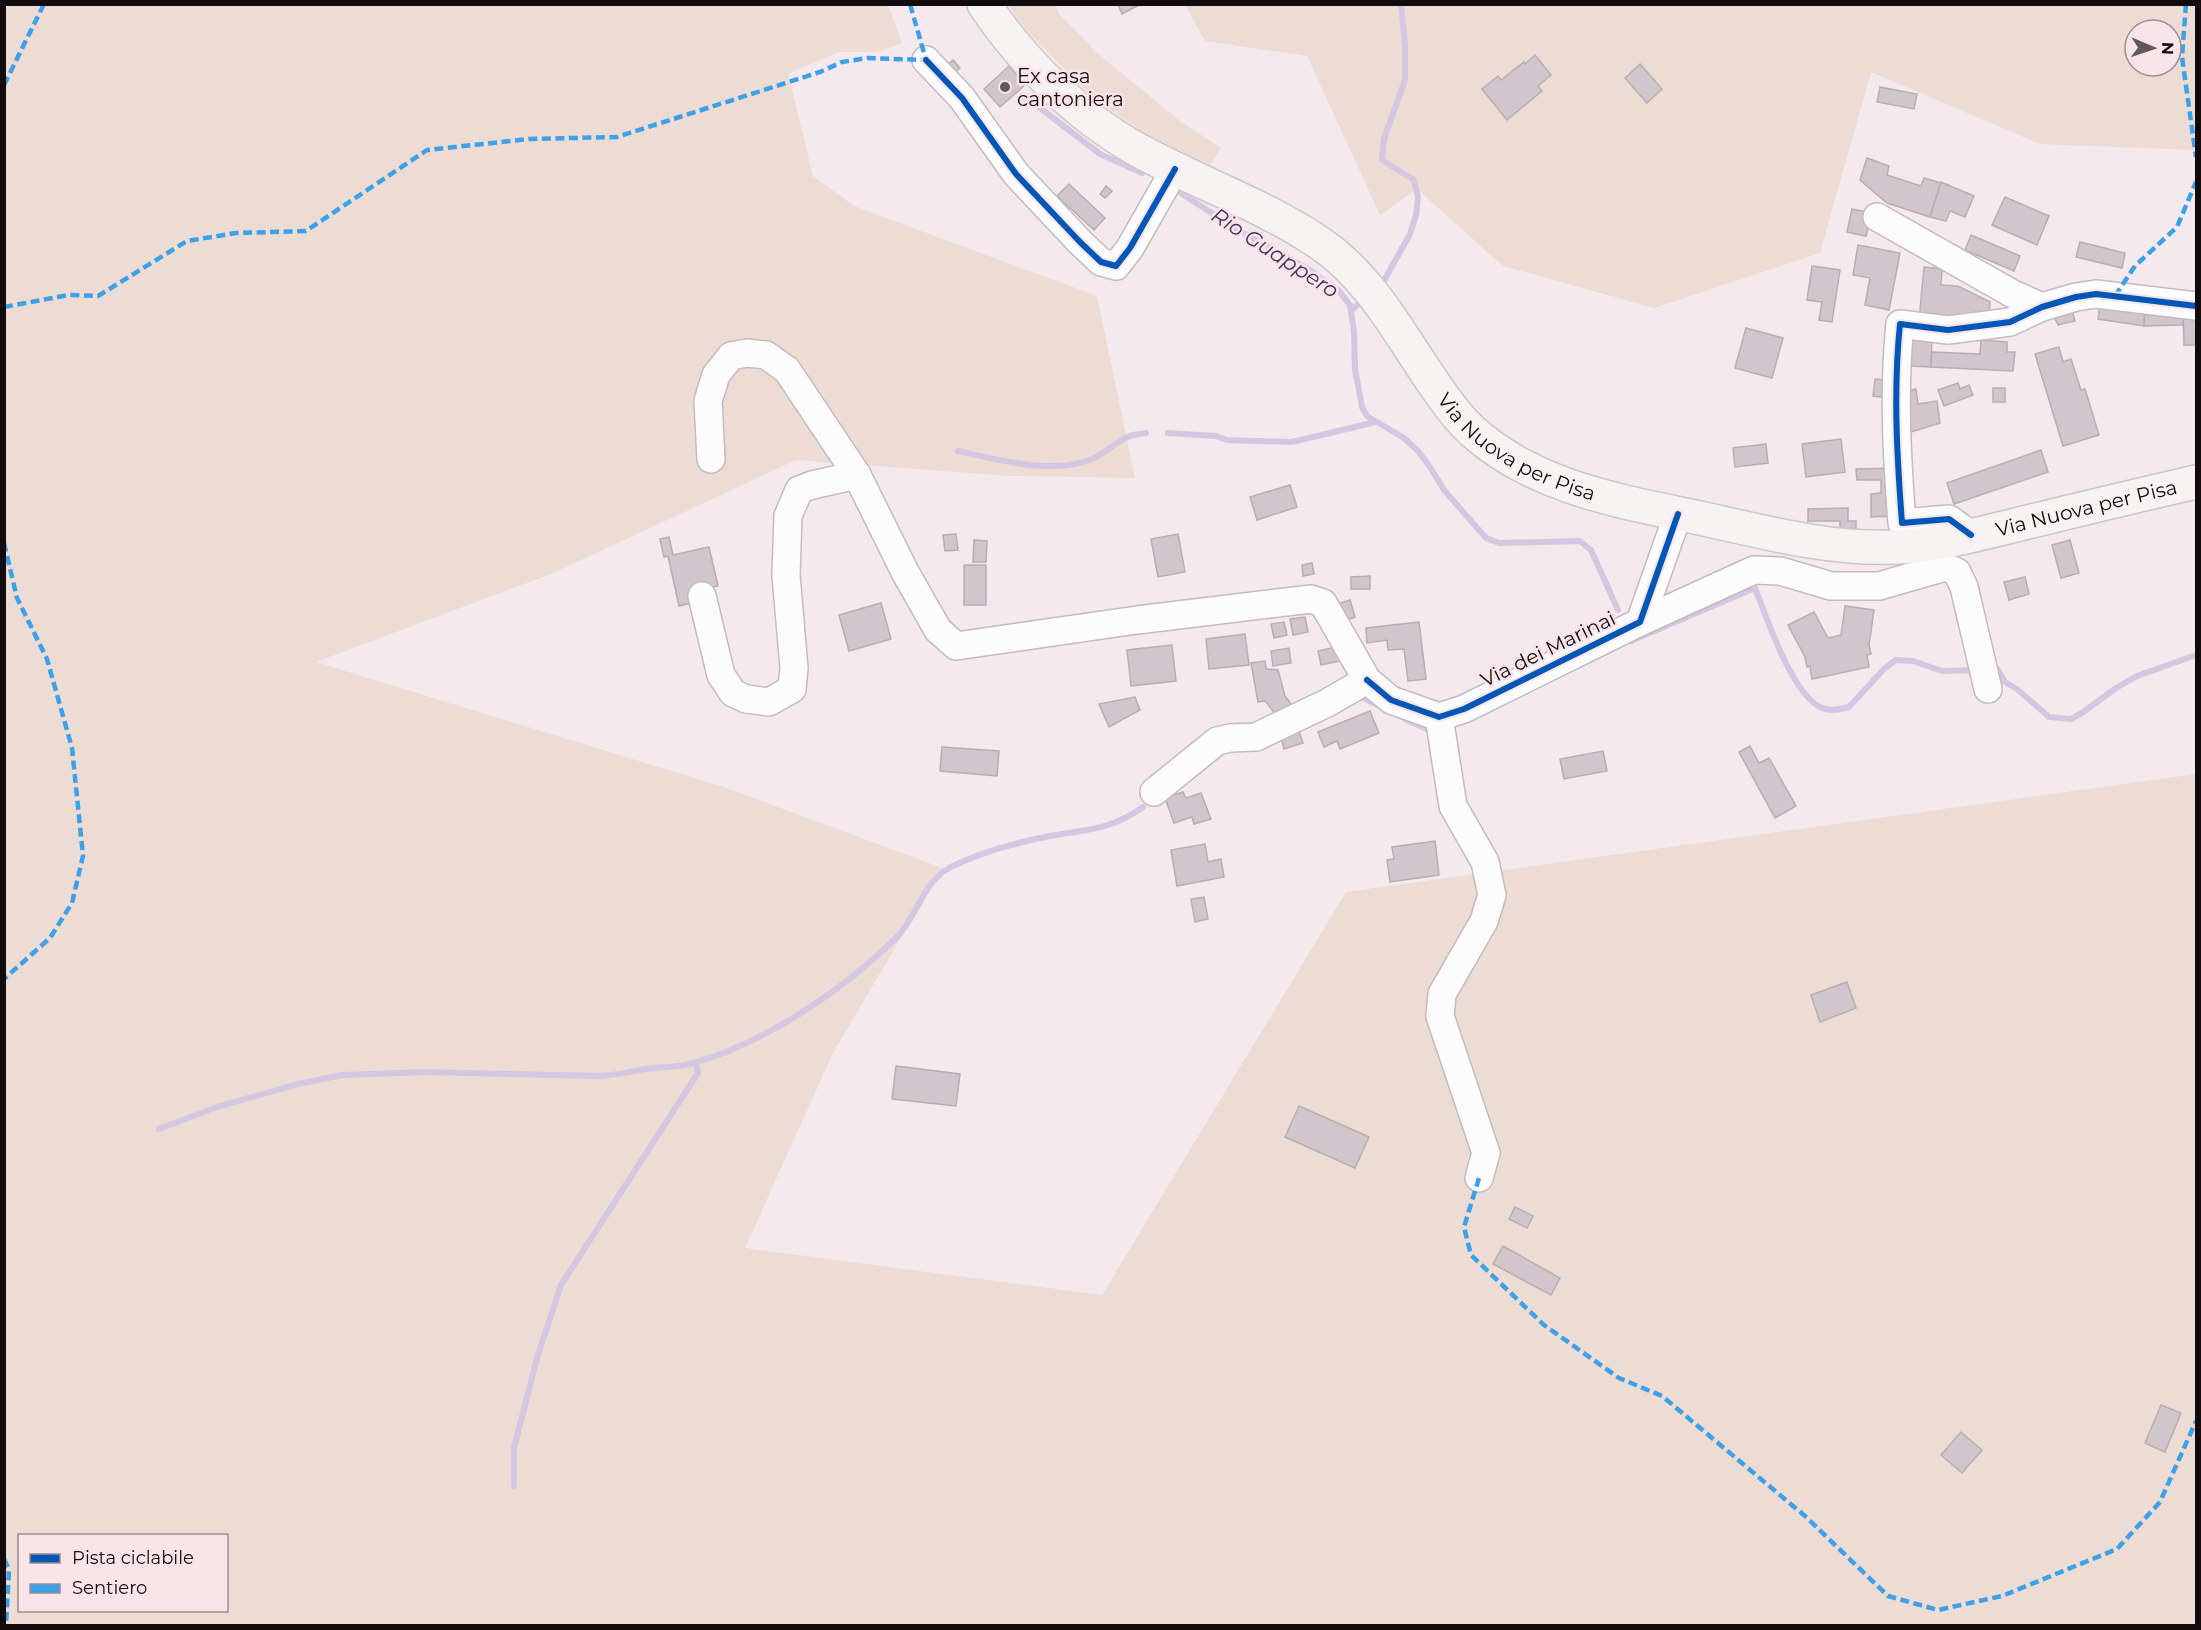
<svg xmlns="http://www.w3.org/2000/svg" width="2201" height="1630" font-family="Montserrat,sans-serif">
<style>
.green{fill:#eddcd4;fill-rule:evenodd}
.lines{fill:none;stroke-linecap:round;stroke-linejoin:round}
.stream{stroke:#d4c7e1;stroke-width:6}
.building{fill:#d1c6cc;stroke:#b6afb2;stroke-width:1.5}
.minor-casing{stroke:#c4bbbe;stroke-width:30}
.major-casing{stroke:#cbc6c7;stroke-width:36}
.minor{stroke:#fdfcfc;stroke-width:27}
.major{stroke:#f7f3f3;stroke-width:33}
.quiet{stroke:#3da1e9;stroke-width:4.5;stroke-dasharray:9 4.5;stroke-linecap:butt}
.cycleway-casing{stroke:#f9e4e9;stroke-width:10}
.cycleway{stroke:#0057b8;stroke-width:6}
.poi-dot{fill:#60595b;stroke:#f9e4e9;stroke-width:2}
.labels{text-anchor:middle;stroke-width:5;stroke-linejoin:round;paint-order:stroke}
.poi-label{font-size:20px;fill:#110b0d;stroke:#f9e4e9;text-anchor:start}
.street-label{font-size:20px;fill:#110b0d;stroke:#f9e4e9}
.water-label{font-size:21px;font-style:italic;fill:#442f5d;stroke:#f9e4e9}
</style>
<rect width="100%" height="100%" fill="#f4e9ec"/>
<g class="green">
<path d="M 4,5 L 888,5 L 902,43 L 878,52 L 839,52 L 788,74 L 813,176 L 854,206 L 1097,296 L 1135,478 L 1010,476 L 796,460 L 551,574 L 316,662 L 727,788 L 942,868 L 833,1053 L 745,1248 L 1102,1295 L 1346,892 L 2196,774 L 2196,1625 L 5,1625 ZM 20,1536 L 226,1536 L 226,1610 L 20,1610 Z"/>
<path d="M 1008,5 L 1056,5 L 1059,14 L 1097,53 L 1180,121 L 1221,148 L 1209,167 L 1153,139 L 1091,96 L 1029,33 Z"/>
<path d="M 1185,5 L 2196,5 L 2196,150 L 2040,144 L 1871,72 L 1820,253 L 1654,308 L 1503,266 L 1417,189 L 1380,215 L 1307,56 L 1205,41 ZM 2135,30 L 2171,30 L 2171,66 L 2135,66 Z"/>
</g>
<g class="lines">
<g class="stream">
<path d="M 1040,108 L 1100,154 L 1142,173"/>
<path d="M 1173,188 L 1233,227 L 1305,267 L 1339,291 L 1350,305 L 1354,332 L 1355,369 L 1362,407 L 1367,416 L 1404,438 L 1418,451 L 1430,467 L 1444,490 L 1486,538 L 1499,543 L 1580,541 L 1591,550 L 1618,610"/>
<path d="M 1385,279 L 1410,234 L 1416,215 L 1418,197 L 1414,180 L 1382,160 L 1384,139 L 1405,80 L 1405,45 L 1401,4"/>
<path d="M 1351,311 L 1358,304"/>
<path d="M 1168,433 L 1216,436 L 1227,440 L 1292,442 L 1376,422"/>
<path d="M 958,451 C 997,460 1053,475 1092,459 C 1105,454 1115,442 1128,437 C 1133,434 1141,434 1146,433"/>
<path d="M 1631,641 L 1755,588 C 1766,615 1794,703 1826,709 C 1833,711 1841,709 1849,707 L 1884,669 L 1896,660 L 1913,661 L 1942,671 L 1977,670"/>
<path d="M 1992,666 L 1998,670 L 2005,682 L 2017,689 L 2049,717 L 2071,719 L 2082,713 L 2116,688 L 2137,676 L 2196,655"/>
<path d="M 1357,695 L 1380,706"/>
<path d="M 1405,719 L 1429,730"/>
<path d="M 159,1129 L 217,1107 L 298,1084 L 342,1075 L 424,1072 L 600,1076 C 618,1075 636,1070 654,1068 C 668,1067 680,1067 694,1063 C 766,1042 842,991 895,939 C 917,918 922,883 949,868 C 976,854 1015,843 1045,837 C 1084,829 1108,832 1143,807"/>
<path d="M 514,1486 L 514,1448 L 537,1358 L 561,1285 L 698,1073 L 696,1062"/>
</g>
</g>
<g class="building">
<path d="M 1118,4 L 1141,4 L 1122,14 Z"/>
<path d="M 1535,55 L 1551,75 L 1538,86 L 1542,91 L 1507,120 L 1482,89 L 1498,76 L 1501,80 L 1524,62 L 1525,64 Z"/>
<path d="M 953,60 L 960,68 L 952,75 L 945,67 Z"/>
<path d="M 1640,64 L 1662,89 L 1647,103 L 1625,78 Z"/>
<path d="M 1009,66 L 1025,85 L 1000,107 L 984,89 Z"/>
<path d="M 1880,87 L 1917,94 L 1914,109 L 1877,102 Z"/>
<path d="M 1867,158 L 1889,166 L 1887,175 L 1921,186 L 1924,178 L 1941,183 L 1930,217 L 1887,203 L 1860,180 Z"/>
<path d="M 1941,182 L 1974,196 L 1965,217 L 1950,211 L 1946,221 L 1930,217 Z"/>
<path d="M 1069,184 L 1105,218 L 1094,230 L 1057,196 Z"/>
<path d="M 1106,186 L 1112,191 L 1105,198 L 1100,194 Z"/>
<path d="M 2005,197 L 2049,216 L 2037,245 L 1992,225 Z"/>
<path d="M 1852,209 L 1872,213 L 1866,236 L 1847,232 Z"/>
<path d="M 1971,235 L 2020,256 L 2014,271 L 1965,250 Z"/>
<path d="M 2080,242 L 2125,253 L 2122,268 L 2076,257 Z"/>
<path d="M 1858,245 L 1900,253 L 1889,310 L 1865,305 L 1870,278 L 1853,275 Z"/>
<path d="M 1812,266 L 1840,270 L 1832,322 L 1819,320 L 1822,302 L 1807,300 Z"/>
<path d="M 1924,267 L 1942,269 L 1941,285 L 1958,286 L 1990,302 L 1989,315 L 1919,321 Z"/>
<path d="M 2101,299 L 2145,307 L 2144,326 L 2098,319 Z"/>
<path d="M 2070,302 L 2075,321 L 2058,325 L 2049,306 Z"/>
<path d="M 2145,307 L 2183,308 L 2183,325 L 2144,326 Z"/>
<path d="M 2183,308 L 2196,309 L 2196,345 L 2184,345 Z"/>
<path d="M 1746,328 L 1783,338 L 1772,378 L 1735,368 Z"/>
<path d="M 1909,330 L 1932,330 L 1931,367 L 1910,366 Z"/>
<path d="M 1981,340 L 2007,342 L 2007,352 L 2015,352 L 2013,371 L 1931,367 L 1932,352 L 1980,354 Z"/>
<path d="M 2059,347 L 2063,362 L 2071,359 L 2081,390 L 2085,389 L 2099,435 L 2063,446 L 2035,354 Z"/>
<path d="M 1875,379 L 1892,381 L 1890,398 L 1873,396 Z"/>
<path d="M 1958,383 L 1960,389 L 1969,385 L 1973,395 L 1944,406 L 1938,390 Z"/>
<rect x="1993" y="388" width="12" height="14"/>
<path d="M 1916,389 L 1918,404 L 1937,401 L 1940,423 L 1908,433 L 1904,392 Z"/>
<path d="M 1841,439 L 1845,472 L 1806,477 L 1802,444 Z"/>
<path d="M 1766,444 L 1768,463 L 1735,467 L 1733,448 Z"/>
<path d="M 2041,450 L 2048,472 L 1954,504 L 1947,483 Z"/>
<path d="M 1896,468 L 1896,516 L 1871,517 L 1871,494 L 1881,493 L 1881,480 L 1857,480 L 1856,469 Z"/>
<path d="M 1290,485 L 1297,507 L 1257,520 L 1250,497 Z"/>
<path d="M 1848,508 L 1848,521 L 1856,521 L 1856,534 L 1840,535 L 1840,521 L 1808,521 L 1808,509 Z"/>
<path d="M 956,534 L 958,550 L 945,551 L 943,535 Z"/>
<path d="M 1178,534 L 1185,572 L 1158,577 L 1151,539 Z"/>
<path d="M 669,537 L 673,555 L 709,547 L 718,586 L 693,591 L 696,602 L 679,606 L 668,556 L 664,557 L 660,539 Z"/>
<path d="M 974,540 L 987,541 L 986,562 L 973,562 Z"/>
<path d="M 2070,540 L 2079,573 L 2061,578 L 2052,545 Z"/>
<path d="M 1312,563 L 1314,574 L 1303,576 L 1302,565 Z"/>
<rect x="964" y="565" width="22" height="40"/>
<path d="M 1370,576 L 1370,589 L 1351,589 L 1351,577 Z"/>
<path d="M 2025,577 L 2029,594 L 2009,600 L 2004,582 Z"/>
<path d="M 1350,600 L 1355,617 L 1338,623 L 1332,606 Z"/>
<path d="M 881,603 L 891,639 L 849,651 L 839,615 Z"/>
<path d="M 1845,606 L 1874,610 L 1869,645 L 1871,654 L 1867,655 L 1869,667 L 1812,679 L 1810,666 L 1807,667 L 1805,657 L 1788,625 L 1814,612 L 1828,638 L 1841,635 Z"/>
<path d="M 1305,617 L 1308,632 L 1293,635 L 1290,619 Z"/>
<path d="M 1284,622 L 1287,635 L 1274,638 L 1271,624 Z"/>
<path d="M 1419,622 L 1426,679 L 1408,681 L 1404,649 L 1388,650 L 1387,640 L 1367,643 L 1366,628 Z"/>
<path d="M 1245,634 L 1249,665 L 1209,669 L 1206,639 Z"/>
<path d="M 1172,645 L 1176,681 L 1131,686 L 1127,650 Z"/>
<path d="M 1341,646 L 1344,660 L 1321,665 L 1318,651 Z"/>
<path d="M 1289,648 L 1291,663 L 1273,666 L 1271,651 Z"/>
<path d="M 1265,661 L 1266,669 L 1278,670 L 1285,696 L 1292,705 L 1277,716 L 1265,701 L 1258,702 L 1251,663 Z"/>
<path d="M 1135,697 L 1140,710 L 1109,727 L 1099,704 Z"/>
<path d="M 1370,711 L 1379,733 L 1340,749 L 1337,741 L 1324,747 L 1318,732 Z"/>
<path d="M 1299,731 L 1303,743 L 1284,749 L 1281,736 Z"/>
<path d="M 1750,746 L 1759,763 L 1769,758 L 1796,806 L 1775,818 L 1739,752 Z"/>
<path d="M 942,747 L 999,751 L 997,776 L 940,771 Z"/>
<path d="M 1603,751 L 1607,771 L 1564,779 L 1560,759 Z"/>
<path d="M 1183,792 L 1186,798 L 1201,793 L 1211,819 L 1194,824 L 1192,817 L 1174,823 L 1165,798 Z"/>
<path d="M 1435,841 L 1439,875 L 1390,882 L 1387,860 L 1394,859 L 1392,847 Z"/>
<path d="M 1205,844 L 1208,862 L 1221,859 L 1224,877 L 1177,886 L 1171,850 Z"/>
<path d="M 1204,897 L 1208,919 L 1195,922 L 1191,899 Z"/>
<path d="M 1847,982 L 1856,1008 L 1820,1022 L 1811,995 Z"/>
<path d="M 896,1066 L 960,1074 L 956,1106 L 892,1099 Z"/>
<path d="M 1299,1106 L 1369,1137 L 1355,1168 L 1285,1137 Z"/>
<path d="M 1515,1207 L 1533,1216 L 1527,1228 L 1509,1219 Z"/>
<path d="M 1503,1246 L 1560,1278 L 1551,1295 L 1493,1264 Z"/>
<path d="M 2161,1405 L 2181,1413 L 2165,1452 L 2145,1443 Z"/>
<path d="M 1961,1432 L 1982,1450 L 1962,1473 L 1941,1455 Z"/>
</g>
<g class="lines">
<g class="minor-casing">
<g id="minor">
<path d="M 926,60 L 962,98 L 1016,174 L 1080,242 L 1101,262 L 1116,266 L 1130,248 L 1175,169"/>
<path d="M 1877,217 L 2013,294 L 2042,307"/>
<path d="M 711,459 L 708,401 L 716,375 L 731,356 L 747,353 L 766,355 L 787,370 L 857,475 L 905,572 L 938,630 L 956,646 L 1137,620 L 1311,599 L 1323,603 L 1367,680 L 1391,700 L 1439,717 L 1464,709 L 1640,622 L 1678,514"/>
<path d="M 1971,535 L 1949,519 L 1902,523 C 1897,457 1893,391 1900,324 L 1948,330 L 2010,322 L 2042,307 L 2076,297 L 2096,294 L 2196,306"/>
<path d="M 702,596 L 721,675 L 733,693 L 746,699 L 769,702 L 792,689 L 794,668 L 786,575 L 788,516 L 799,490 L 812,485 L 857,475"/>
<path d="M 1640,622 L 1754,570 L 1780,571 L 1831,586 L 1879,586 L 1945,567 L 1957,572 L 1964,587 L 1988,689"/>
<path d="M 1439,717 L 1453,806 L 1485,862 L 1492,895 L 1484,921 L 1442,994 L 1440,1016 L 1486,1153 L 1479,1178"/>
<path d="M 1154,792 L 1217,741 L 1230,738 L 1256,737 L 1327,703 L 1367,680"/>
</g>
</g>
<g class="major-casing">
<g id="major">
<path id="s1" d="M 984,4 C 1022,61 1077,116 1138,150 C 1198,183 1264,205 1321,244 C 1368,276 1397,329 1428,375 C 1441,394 1455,415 1472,431 C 1538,490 1626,502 1709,520 C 1771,534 1834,550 1898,547 C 1940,545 1983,533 2024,523 C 2081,509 2139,495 2196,482"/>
</g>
</g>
<use href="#minor" class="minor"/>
<use href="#major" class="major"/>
<g class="quiet">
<path d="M 2186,4 L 2182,57 L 2196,157"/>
<path d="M 4,85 L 44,4"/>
<path d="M 2115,296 L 2135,266 L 2177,227 L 2196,182"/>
<path d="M 4,307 L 69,295 L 98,296 L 187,241 L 236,233 L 306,231 L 427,150 L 529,139 L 617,137 L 820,72 L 842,62 L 867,58 L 926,60 L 910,4"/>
<path d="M 4,543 L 17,598 L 47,659 L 72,748 L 83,856 L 72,903 L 50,938 L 4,979"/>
<path d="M 1479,1178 L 1464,1227 L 1471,1255 L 1544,1325 L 1619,1378 L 1662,1396 L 1805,1516 L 1888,1596 L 1938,1610 L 2002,1596 L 2117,1549 L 2160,1502 L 2196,1421"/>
<path d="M 4,1559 L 9,1569 L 6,1626"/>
</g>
<g class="cycleway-casing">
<g id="cycleway">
<path d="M 926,60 L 962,98 L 1016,174 L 1080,242 L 1101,262 L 1116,266 L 1130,248 L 1175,169"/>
<path d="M 1971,535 L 1949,519 L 1902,523 C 1897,457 1893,391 1900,324 L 1948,330 L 2010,322 L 2042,307 L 2076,297 L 2096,294 L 2196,306"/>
<path d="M 1367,680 L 1391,700 L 1439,717 L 1464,709 L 1640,622 L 1678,514"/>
</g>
</g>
<use href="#cycleway" class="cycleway"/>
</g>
<circle class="poi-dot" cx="1005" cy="87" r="6"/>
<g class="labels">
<g class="poi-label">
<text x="1017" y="83">Ex casa<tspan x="1017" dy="23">cantoniera</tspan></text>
</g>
<g class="street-label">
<text dy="7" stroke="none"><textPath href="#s1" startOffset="708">Via Nuova per Pisa</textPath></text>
<text dy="7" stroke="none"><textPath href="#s1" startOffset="1302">Via Nuova per Pisa</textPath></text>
<text transform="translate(1548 649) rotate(-26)" y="7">Via dei Marinai</text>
</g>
<g class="water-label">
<text transform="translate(1275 253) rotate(33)" y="7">Rio Guappero</text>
</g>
</g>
<rect width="2201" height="1630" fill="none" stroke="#110b0d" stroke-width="12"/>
<rect x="18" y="1534" width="210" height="78" fill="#f9e4e9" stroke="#9c8d91" stroke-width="1.5"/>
<rect x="30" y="1554" width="30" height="9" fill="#0057b8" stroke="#9c8d91" stroke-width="1.5"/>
<text x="72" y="1564" font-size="18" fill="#110b0d">Pista ciclabile</text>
<rect x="30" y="1584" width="30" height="9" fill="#3da1e9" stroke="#9c8d91" stroke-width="1.5"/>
<text x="72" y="1594" font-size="18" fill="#110b0d">Sentiero</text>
<g transform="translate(2153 48) rotate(92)"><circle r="28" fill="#f9e4e9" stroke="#9c8d91" stroke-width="1.5"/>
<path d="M0-4.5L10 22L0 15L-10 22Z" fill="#60595b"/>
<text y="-9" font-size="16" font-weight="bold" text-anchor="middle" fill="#110b0d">N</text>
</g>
</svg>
